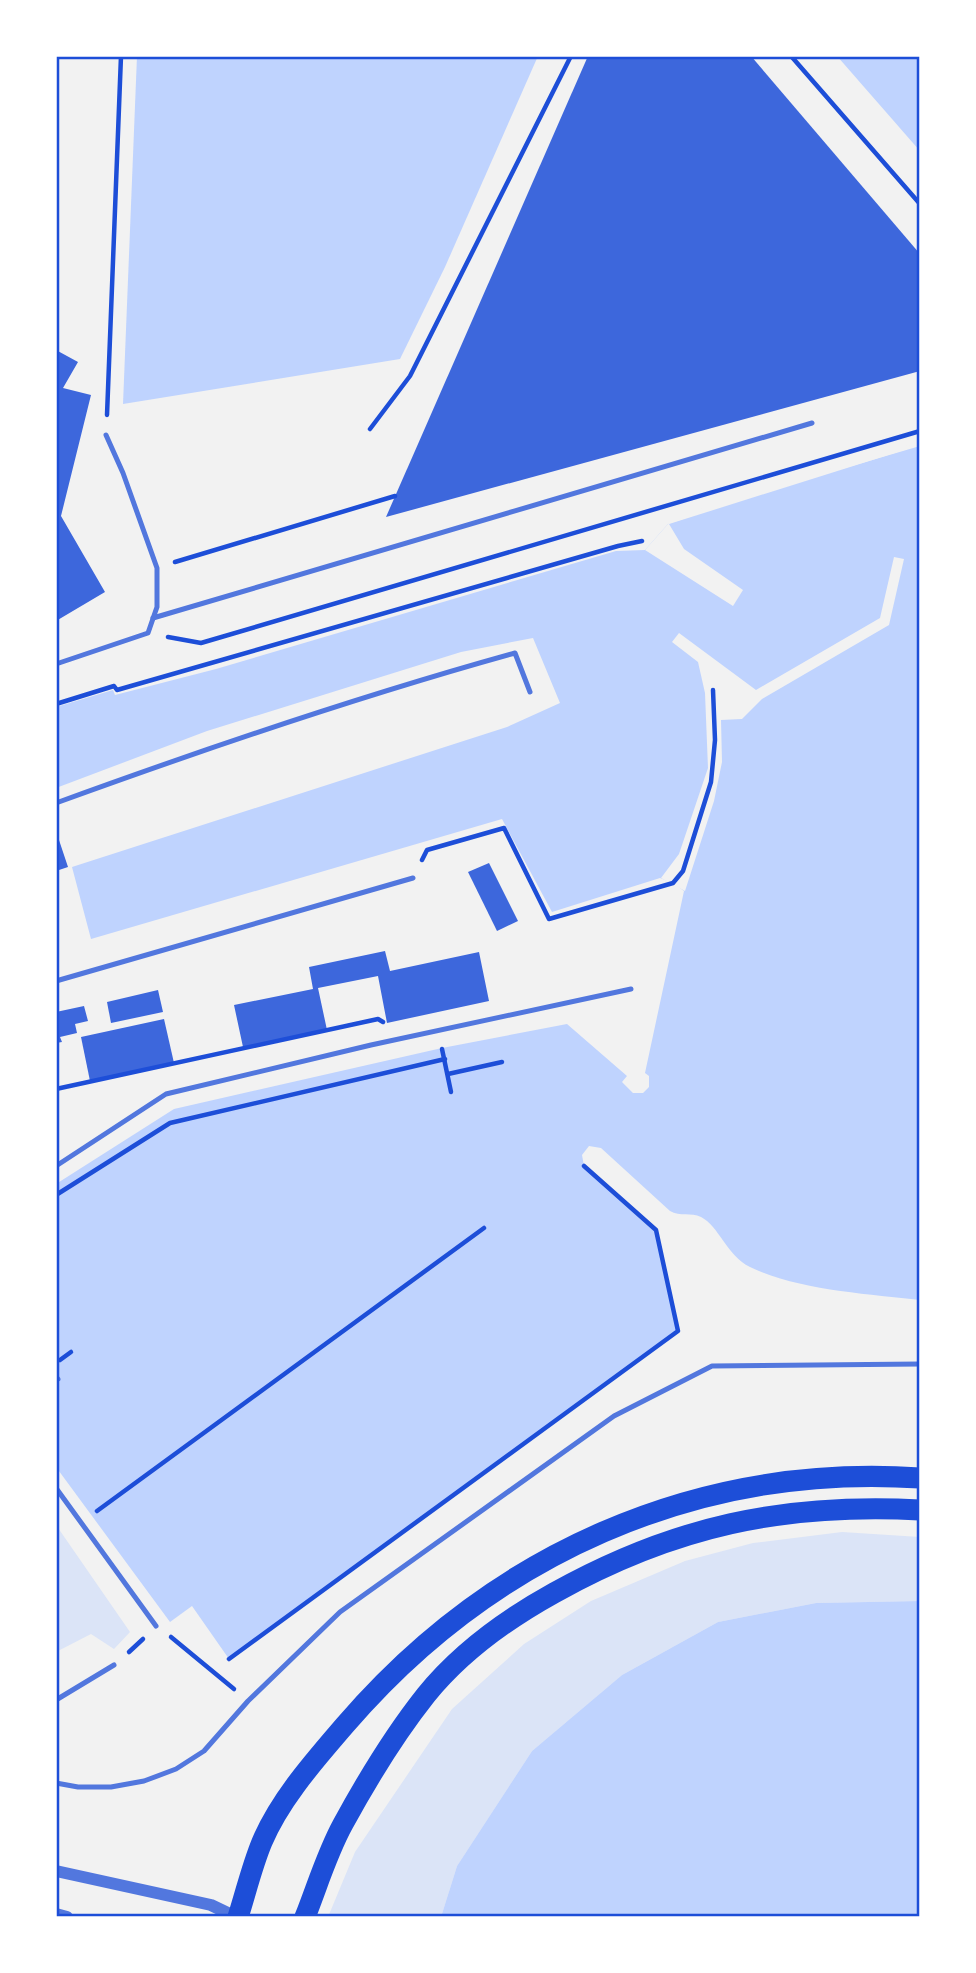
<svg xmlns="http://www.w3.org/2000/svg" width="976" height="1973" font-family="'Titillium Web',sans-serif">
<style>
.green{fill:#dbe4f7}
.water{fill:#bfd3fe}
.pier{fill:#f2f2f2}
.building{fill:#3d67dc}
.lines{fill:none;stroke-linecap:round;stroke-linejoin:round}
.path{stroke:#1d4ed8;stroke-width:4.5}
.service{stroke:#5277de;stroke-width:5}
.tertiary{stroke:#5277de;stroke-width:12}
.motorway{stroke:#1d4ed8;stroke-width:21}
.neatline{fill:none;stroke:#1d4ed8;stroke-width:2.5}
</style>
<rect width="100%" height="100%" fill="#f2f2f2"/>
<g class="green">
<path d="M 56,1525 L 130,1632 L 114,1649 L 91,1634 L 56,1652 Z"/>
<path d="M 842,1532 L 920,1537 L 920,1601 L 816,1603 L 718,1622 L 622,1675 L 532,1751 L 457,1866 L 441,1917 L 328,1917 L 355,1852 L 452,1709 L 524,1644 L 591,1601 L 685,1561 L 753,1543 Z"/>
</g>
<g class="water">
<path d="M 137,56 L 538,56 L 445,267 L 400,359 L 123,404 Z"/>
<path d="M 830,56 L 920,56 L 920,158 Z"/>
<path d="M 920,446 L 920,1300 C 868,1294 797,1290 750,1267 C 727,1256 719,1226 701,1217 C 691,1212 680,1217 670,1211 L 601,1148 L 589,1146 L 582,1155 L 584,1166 L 656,1230 L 678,1331 L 229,1659 L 192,1606 L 170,1622 L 56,1467 L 56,1184 L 174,1109 L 442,1048 L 567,1024 L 627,1076 L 622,1082 L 633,1093 L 643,1093 L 649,1087 L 649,1076 L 645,1073 L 684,891 L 673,883 L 660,878 L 552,912 L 502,819 L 91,939 L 72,867 L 507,727 L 560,703 L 533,638 L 461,652 L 207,731 L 56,788 L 56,707 L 113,690 L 115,695 L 216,669 L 616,551 L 645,550 L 668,524 L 763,492 Z"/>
<path d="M 920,1601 L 920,1917 L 441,1917 L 457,1866 L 532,1751 L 622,1675 L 718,1622 L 816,1603 Z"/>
</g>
<g class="pier">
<path d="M 826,56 L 837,56 L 920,151 L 920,162 Z"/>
<path d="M 920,442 L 920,445 L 669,524 L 684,549 L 743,590 L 733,606 L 645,550 L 668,524 L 675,518 L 762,488 Z"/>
<path d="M 894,557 L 904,559 L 889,625 L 762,699 L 742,719 L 721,720 L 722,762 L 714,801 L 685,891 L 661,878 L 679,854 L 708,768 L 705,693 L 698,662 L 672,642 L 679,633 L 756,690 L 880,618 Z"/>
</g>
<g class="building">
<path d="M 588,56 L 751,56 L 920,254 L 920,371 L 386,517 Z"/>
<path d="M 56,350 L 78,362 L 63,388 L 91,395 L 61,516 L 105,592 L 56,621 Z"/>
<path d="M 56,831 L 68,867 L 56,871 Z"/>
<path d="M 489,863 L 518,921 L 497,931 L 468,872 Z"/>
<path d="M 385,951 L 390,971 L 479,952 L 489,1001 L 387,1023 L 378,976 L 318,988 L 327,1030 L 243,1047 L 234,1005 L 313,989 L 309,967 Z"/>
<path d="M 158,990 L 163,1012 L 111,1023 L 107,1002 Z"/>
<path d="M 84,1006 L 88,1021 L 75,1024 L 77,1033 L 60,1037 L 62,1042 L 56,1043 L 56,1012 Z"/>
<path d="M 164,1019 L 174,1063 L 90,1081 L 81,1037 Z"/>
</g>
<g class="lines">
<g class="path">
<path d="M 791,56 L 920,204"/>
<path d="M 107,415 L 121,56"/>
<path d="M 370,429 L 410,376 L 571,56"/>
<path d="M 175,562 L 395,496"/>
<path d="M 168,637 L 201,643 L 920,431"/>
<path d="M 56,704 L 114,686 L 117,690 L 618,546 L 642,541"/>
<path d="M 422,860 L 427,850 L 504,828 L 549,919 L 673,883 L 683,871 L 711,782 L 715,740 L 713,690"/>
<path d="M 442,1049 L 451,1092"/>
<path d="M 448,1074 L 502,1062"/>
<path d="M 56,1089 L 378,1019 L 383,1022"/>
<path d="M 56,1195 L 170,1123 L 445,1059"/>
<path d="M 60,1360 L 71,1352"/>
<path d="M 97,1511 L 484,1228"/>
<path d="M 171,1637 L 234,1689"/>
<path d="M 129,1652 L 143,1639"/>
<path d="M 229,1659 L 678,1331 L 656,1230 L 584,1166"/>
</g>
<g class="service">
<path d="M 153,618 L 812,423"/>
<path d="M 56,664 L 148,633 L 157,607 L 157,568 L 123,473 L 106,435"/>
<path d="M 56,803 C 207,748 360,696 515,653 L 530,692"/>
<path d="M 56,981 L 413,878"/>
<path d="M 56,1166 L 166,1094 L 371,1045 L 631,989"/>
<path d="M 56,1380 L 58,1379"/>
<path d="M 56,1488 L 156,1626"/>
<path d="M 56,1700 L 114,1665"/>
<path d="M 56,1783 L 78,1787 L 111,1787 L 144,1781 L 176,1769 L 204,1751 L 248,1701 L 340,1612 L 614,1416 L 712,1366 L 920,1364"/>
</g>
<g class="tertiary">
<path d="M 56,1871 L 211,1905 L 236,1917"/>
<path d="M 56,1914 L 67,1917"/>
</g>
<g class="motorway">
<path d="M 238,1917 C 246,1892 252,1866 262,1842 C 280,1799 315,1760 345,1725 C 491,1555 695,1463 920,1478"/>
<path d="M 305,1917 C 317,1887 327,1853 343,1824 C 367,1780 395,1734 426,1695 C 460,1653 507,1619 554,1593 C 674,1526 783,1503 920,1510"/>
</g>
</g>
<rect width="976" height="1973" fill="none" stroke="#ffffff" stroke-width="116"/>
<rect x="58" y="58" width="860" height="1857" class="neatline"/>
</svg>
